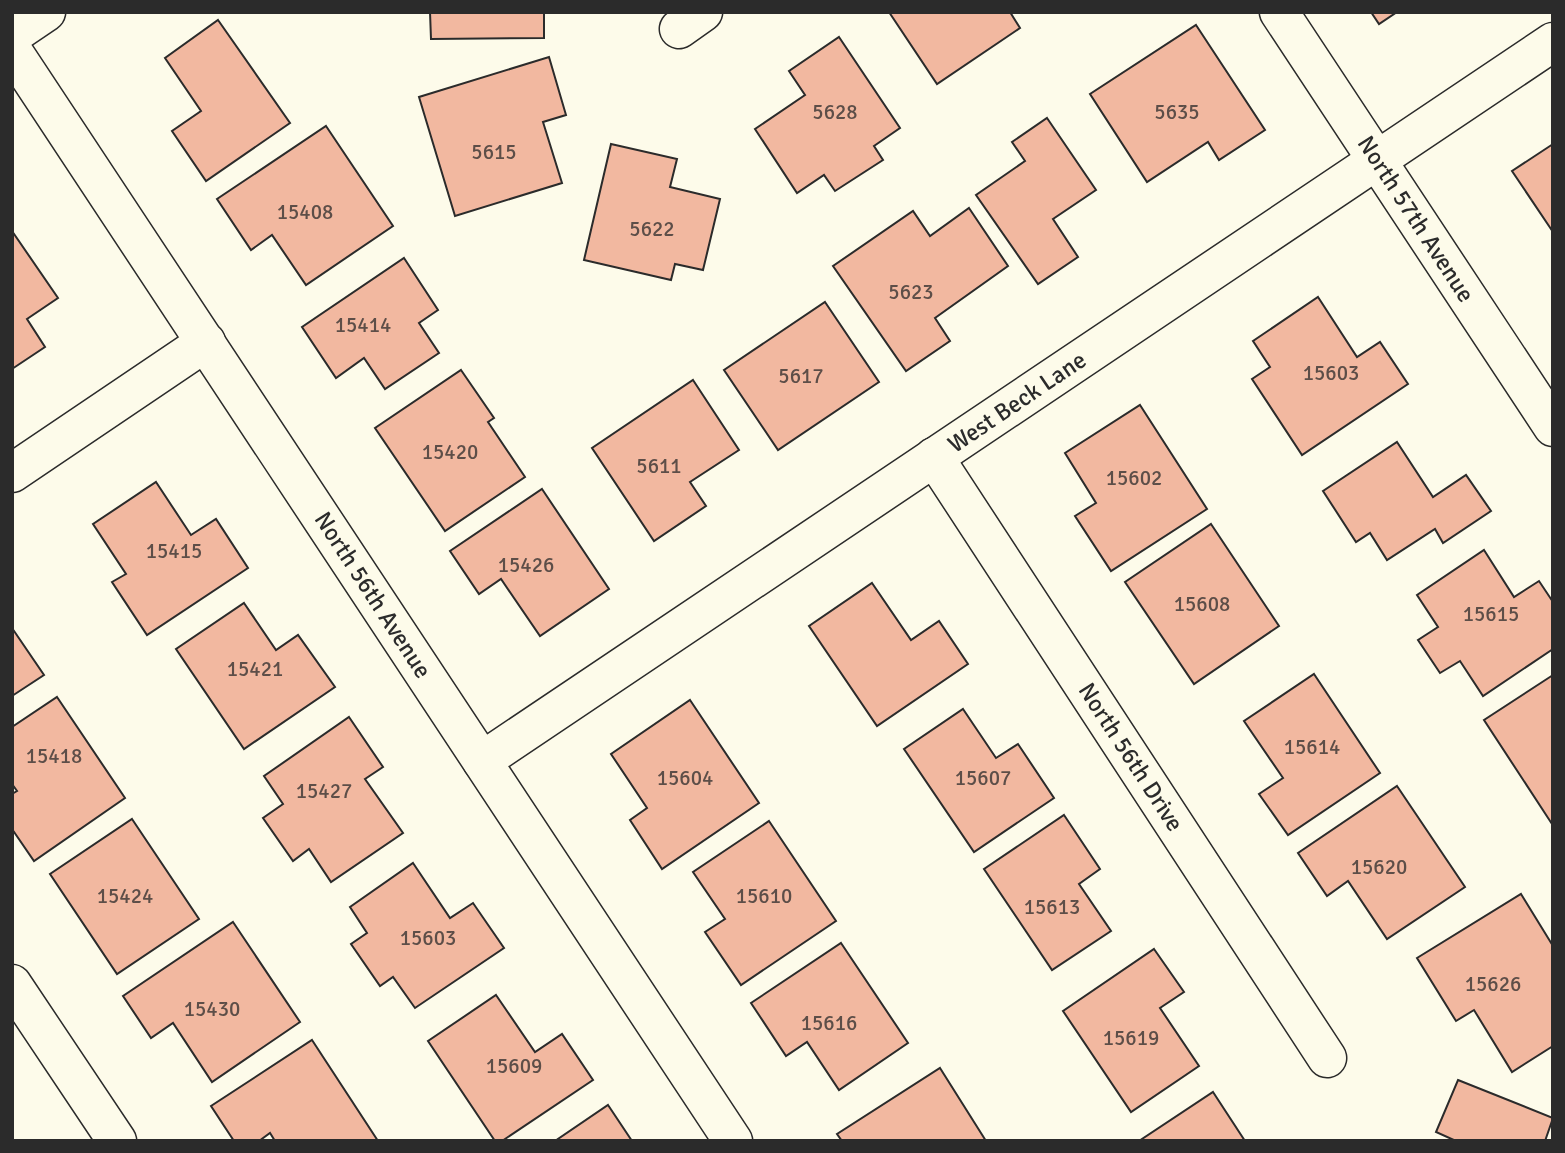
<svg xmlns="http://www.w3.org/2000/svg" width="1565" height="1153" font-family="Signika,sans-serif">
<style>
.building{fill:#f2b8a0;stroke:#2b2b2b;stroke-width:2}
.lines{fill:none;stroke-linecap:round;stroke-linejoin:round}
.street-casing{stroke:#2b2b2b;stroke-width:41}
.secondary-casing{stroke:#2b2b2b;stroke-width:41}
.street{stroke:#fdfbea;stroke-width:38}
.secondary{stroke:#fdfbea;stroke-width:38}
.labels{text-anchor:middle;stroke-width:5;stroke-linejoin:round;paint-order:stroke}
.number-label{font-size:21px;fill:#5d4e48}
.street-label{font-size:24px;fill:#2b2b2b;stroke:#fdfbea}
</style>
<rect width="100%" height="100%" fill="#fdfbea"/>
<g class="building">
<path d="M 430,12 L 544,12 L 544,38 L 431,39 Z"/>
<path d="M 889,12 L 1010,12 L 1020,28 L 937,84 Z"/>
<path d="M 1371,12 L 1397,12 L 1379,24 Z"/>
<path d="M 218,20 L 290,123 L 206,181 L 172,131 L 201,111 L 165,58 Z"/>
<path d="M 1196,25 L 1265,130 L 1219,160 L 1208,142 L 1147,182 L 1090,94 Z"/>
<path d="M 839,37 L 900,128 L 874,146 L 883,160 L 835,191 L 824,175 L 797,193 L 755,129 L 805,95 L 789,71 Z"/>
<path d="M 549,57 L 566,115 L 543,122 L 562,183 L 455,216 L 419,97 Z"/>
<path d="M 1047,118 L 1096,190 L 1053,219 L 1078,257 L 1038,284 L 976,195 L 1025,161 L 1012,142 Z"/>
<path d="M 326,126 L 393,226 L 306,285 L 272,235 L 251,250 L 217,199 Z"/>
<path d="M 611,144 L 677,159 L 670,187 L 720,199 L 703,270 L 675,264 L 671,280 L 584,260 Z"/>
<path d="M 1553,144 L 1553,232 L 1512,171 Z"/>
<path d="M 969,208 L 1008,266 L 935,318 L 950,341 L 906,371 L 833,266 L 913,211 L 930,236 Z"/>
<path d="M 12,231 L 58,298 L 27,319 L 45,347 L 12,369 Z"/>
<path d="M 404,258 L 438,310 L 419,323 L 439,353 L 385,389 L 364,358 L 336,378 L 302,327 Z"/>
<path d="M 1318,297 L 1357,357 L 1380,342 L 1408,384 L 1302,455 L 1252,379 L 1270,367 L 1253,341 Z"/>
<path d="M 825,302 L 879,382 L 778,450 L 724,370 Z"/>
<path d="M 461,370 L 494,418 L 488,422 L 525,477 L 445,531 L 375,428 Z"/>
<path d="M 693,380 L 739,450 L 690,482 L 706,506 L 654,541 L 592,448 Z"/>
<path d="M 1140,405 L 1207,509 L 1111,571 L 1075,516 L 1096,503 L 1065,453 Z"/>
<path d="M 1397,442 L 1433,497 L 1466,475 L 1491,511 L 1443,543 L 1435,529 L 1387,560 L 1370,533 L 1356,542 L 1323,491 Z"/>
<path d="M 156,482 L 191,535 L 216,519 L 248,568 L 147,635 L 112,582 L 126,574 L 93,524 Z"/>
<path d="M 542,489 L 609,589 L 540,636 L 501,579 L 479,594 L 450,551 Z"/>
<path d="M 1211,524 L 1279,626 L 1194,684 L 1125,582 Z"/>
<path d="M 1484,550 L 1514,597 L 1539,581 L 1553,602 L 1553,649 L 1483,696 L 1460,661 L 1440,673 L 1418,640 L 1438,627 L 1417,595 Z"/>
<path d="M 872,583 L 911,640 L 939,621 L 968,664 L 877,726 L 809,626 Z"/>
<path d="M 244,603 L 276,650 L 298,635 L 335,687 L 244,749 L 176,649 Z"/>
<path d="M 12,628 L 44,675 L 12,696 Z"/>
<path d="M 1314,674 L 1380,773 L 1288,835 L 1259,794 L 1283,778 L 1244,721 Z"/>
<path d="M 1553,675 L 1553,823 L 1552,824 L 1484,720 Z"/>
<path d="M 57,697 L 125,798 L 34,861 L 12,829 L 12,794 L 17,791 L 12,784 L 12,727 Z"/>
<path d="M 690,700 L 759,803 L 662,869 L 630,820 L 647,808 L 611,754 Z"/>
<path d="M 963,709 L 996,758 L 1018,744 L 1054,798 L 974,852 L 904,749 Z"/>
<path d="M 349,717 L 383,767 L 365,779 L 403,833 L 331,882 L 309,849 L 293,861 L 263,818 L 283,804 L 264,776 Z"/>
<path d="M 1397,786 L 1465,887 L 1387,939 L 1348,881 L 1327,896 L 1298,853 Z"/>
<path d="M 1064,815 L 1100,869 L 1079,884 L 1111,931 L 1052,970 L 984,869 Z"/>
<path d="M 132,819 L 199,919 L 117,974 L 50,874 Z"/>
<path d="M 769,821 L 836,921 L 741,985 L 705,932 L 725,919 L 693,872 Z"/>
<path d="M 413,863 L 450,918 L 473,903 L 504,948 L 415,1008 L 393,977 L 380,986 L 351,944 L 367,933 L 350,907 Z"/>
<path d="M 1521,894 L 1553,946 L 1553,1046 L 1512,1072 L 1474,1010 L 1456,1021 L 1417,958 Z"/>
<path d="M 233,922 L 300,1022 L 212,1082 L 173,1023 L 151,1038 L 123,996 Z"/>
<path d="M 841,943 L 908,1043 L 839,1090 L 807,1042 L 786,1056 L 751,1003 Z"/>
<path d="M 1154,949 L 1184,992 L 1160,1008 L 1199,1066 L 1131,1112 L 1063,1011 Z"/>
<path d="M 496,995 L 535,1052 L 562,1034 L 593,1080 L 502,1141 L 495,1141 L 428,1041 Z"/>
<path d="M 312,1040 L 378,1141 L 275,1141 L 270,1133 L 259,1141 L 234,1141 L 211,1106 Z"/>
<path d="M 940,1068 L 986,1141 L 842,1141 L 837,1134 Z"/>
<path d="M 1458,1080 L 1553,1118 L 1545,1141 L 1456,1141 L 1436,1132 Z"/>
<path d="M 1213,1092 L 1245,1141 L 1139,1141 Z"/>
<path d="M 608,1105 L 632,1141 L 555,1141 Z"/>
</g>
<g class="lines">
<g class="street-casing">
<g id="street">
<path d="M 1279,12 L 1553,427"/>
<path d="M 679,29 L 703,12"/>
<path d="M 12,50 L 733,1141"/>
<path d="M 934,457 L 1327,1058"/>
<path d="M 12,473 L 206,342"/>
<path d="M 482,761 L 1553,42"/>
<path d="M 12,984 L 117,1141"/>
</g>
</g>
<g class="secondary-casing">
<path id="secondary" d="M 12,35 L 46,12"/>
</g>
<use href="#street" class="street"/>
<use href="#secondary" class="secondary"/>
</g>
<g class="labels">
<g class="number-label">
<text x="835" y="119">5628</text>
<text x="1177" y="119">5635</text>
<text x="494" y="159">5615</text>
<text x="305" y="219">15408</text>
<text x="652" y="236">5622</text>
<text x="911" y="299">5623</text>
<text x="363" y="332">15414</text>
<text x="1331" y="380">15603</text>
<text x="801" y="383">5617</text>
<text x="450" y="459">15420</text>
<text x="659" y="473">5611</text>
<text x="1134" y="485">15602</text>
<text x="174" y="558">15415</text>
<text x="526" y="572">15426</text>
<text x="1202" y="611">15608</text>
<text x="1491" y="621">15615</text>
<text x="255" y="676">15421</text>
<text x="1312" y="754">15614</text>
<text x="54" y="763">15418</text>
<text x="685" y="785">15604</text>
<text x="983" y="785">15607</text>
<text x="324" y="798">15427</text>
<text x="1379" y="874">15620</text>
<text x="125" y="903">15424</text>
<text x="764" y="903">15610</text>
<text x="1052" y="914">15613</text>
<text x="428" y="945">15603</text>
<text x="1493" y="991">15626</text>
<text x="212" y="1016">15430</text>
<text x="829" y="1030">15616</text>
<text x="1131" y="1045">15619</text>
<text x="514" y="1073">15609</text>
</g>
<g class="street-label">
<text transform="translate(1416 219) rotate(57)" y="8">North 57th Avenue</text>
<text transform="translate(1017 402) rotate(-34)" y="8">West Beck Lane</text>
<text transform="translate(373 595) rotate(57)" y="8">North 56th Avenue</text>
<text transform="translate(1131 757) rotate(57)" y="8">North 56th Drive</text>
</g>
</g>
<rect width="1565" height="1153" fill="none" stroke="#2b2b2b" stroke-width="28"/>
</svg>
